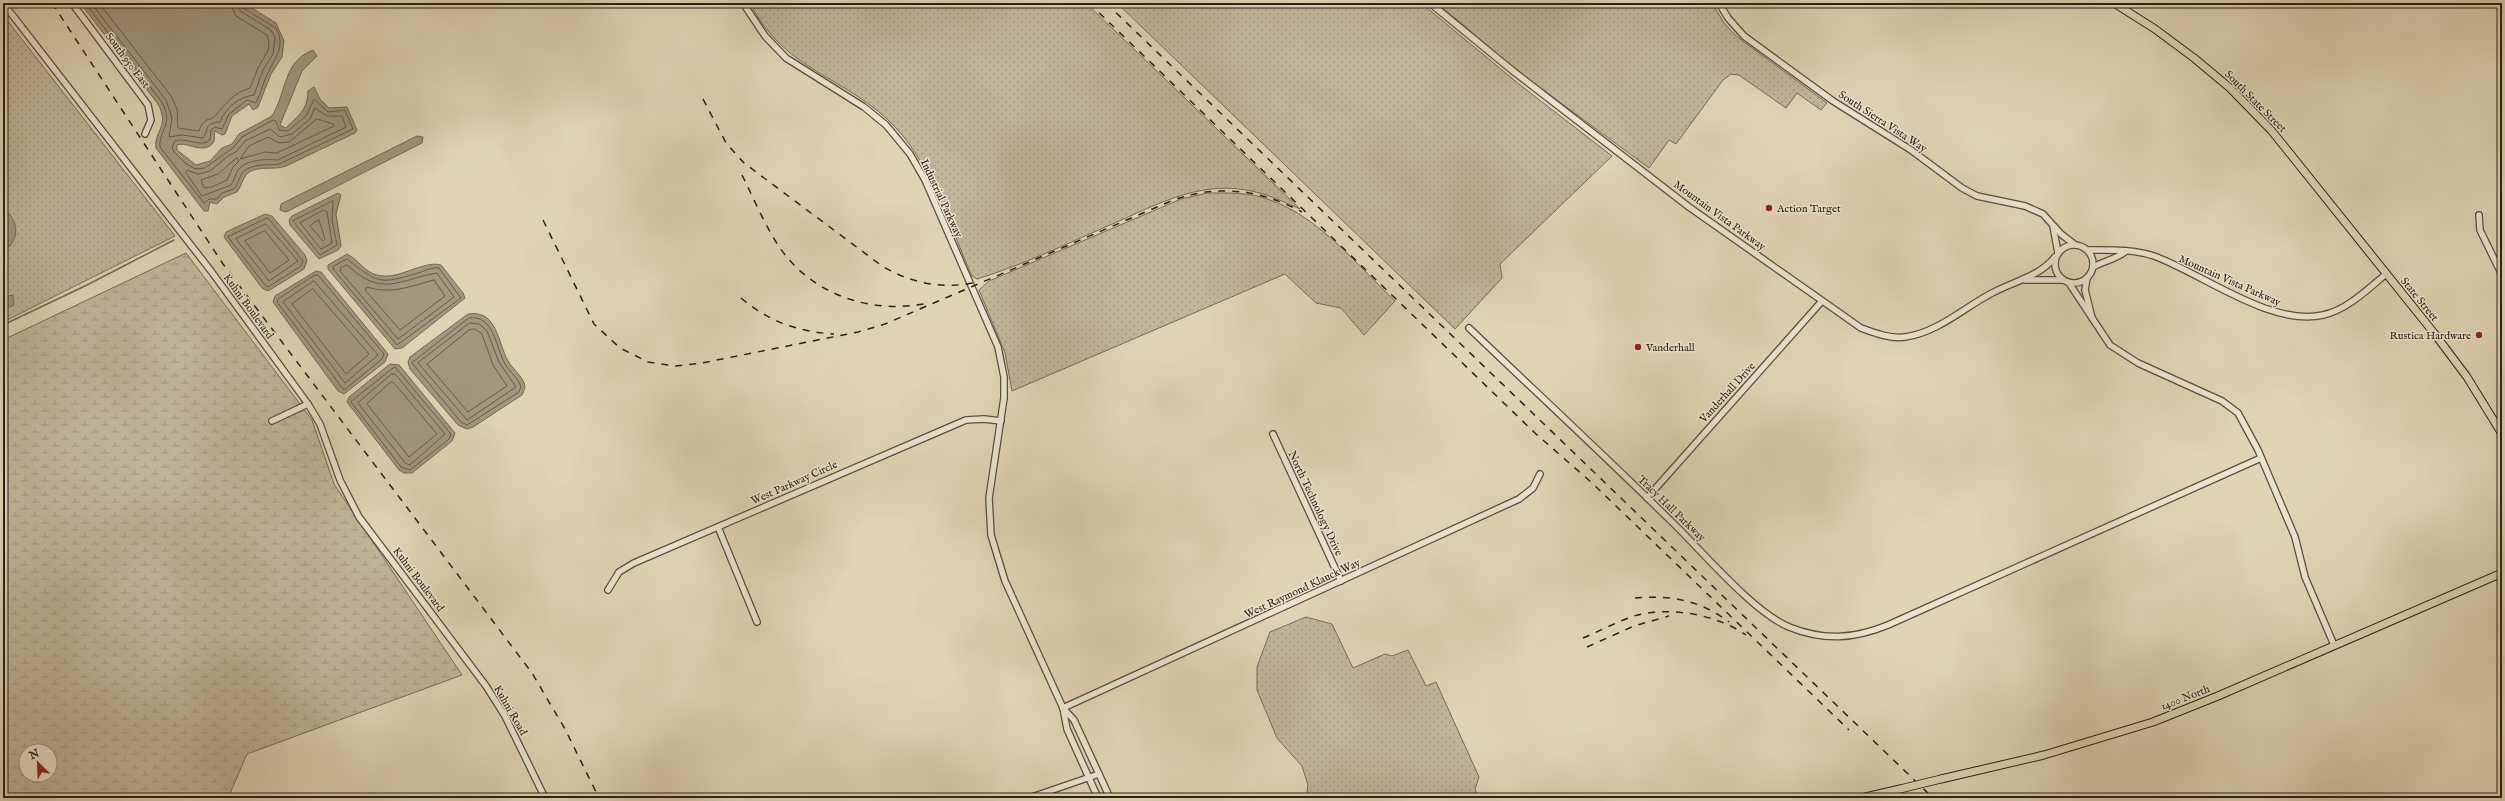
<svg xmlns="http://www.w3.org/2000/svg" width="2505" height="801" font-family="'IM FELL English',serif">
<style>
.grass{fill:url(#grass-dots);stroke:#766a58}
.wetland{fill:url(#wetland-marsh);stroke:#766a58;fill-rule:evenodd}
.water{fill:#a2977f;stroke:#726755}
.lines{fill:none;stroke-linecap:round;stroke-linejoin:round}
.shore{stroke:#665c4b;stroke-width:1}
.stream{stroke:#726755;stroke-width:1.5}
.minor-casing{stroke:#584d3e;stroke-width:8}
.major-casing{stroke:#2a2017;stroke-width:9}
.minor{stroke:#ebe3cf;stroke-width:5.5}
.major{stroke:#e0d4b5;stroke-width:7}
.rail{stroke:#2a2017;stroke-width:1.5;stroke-dasharray:7 7;stroke-linecap:butt}
.major-bridge-casing{stroke:#2a2017;stroke-width:9;stroke-linecap:butt}
.major-bridge{stroke:#e0d4b5;stroke-width:7}
.poi-dot{fill:#8f2418;stroke:#ebe3cf;stroke-width:1.5}
.labels{text-anchor:middle;stroke-width:3;stroke-linejoin:round;paint-order:stroke}
.street-label{font-size:11px;fill:#2a2017;stroke:#ebe3cf}
.poi-label{font-size:11px;fill:#2a2017;stroke:#ebe3cf;text-anchor:start}
</style>
<defs>
<pattern id="grass-dots" width="8" height="8" patternUnits="userSpaceOnUse"><rect width="8" height="8" fill="#c1b59a"/><path d="M2 2h.1M6 6h.1" fill="none" stroke="#a69b84" stroke-width="1.8" stroke-linecap="round"/></pattern>
<pattern id="wetland-marsh" width="20" height="14" patternUnits="userSpaceOnUse"><rect width="20" height="14" fill="#c1b59a"/><path d="M1 5h8M5 5V1M11 12h8M15 12V8" fill="none" stroke="#a69b84"/></pattern>
</defs>
<rect width="100%" height="100%" fill="#e0d4b5"/>
<filter id="stains"><feTurbulence type="fractalNoise" baseFrequency=".005" numOctaves="4"/><feColorMatrix values="0 0 0 0 .2 0 0 0 0 .09 0 0 0 0 .02 0 0 0 .5 -.17"/></filter>
<radialGradient id="worn" r=".72"><stop offset=".6" stop-color="#630" stop-opacity="0"/><stop offset="1" stop-color="#630" stop-opacity=".3"/></radialGradient>
<g class="grass">
<path d="M 750,3 L 1086,3 L 1300,209 C 1282,201 1265,193 1246,190 C 1197,181 1152,207 1110,225 C 1066,244 1023,265 977,279 L 972,276 C 950,227 933,168 896,128 C 849,77 784,72 750,3 Z"/>
<path d="M 1117,3 L 1421,3 L 1520,85 L 1612,156 L 1500,264 L 1502,278 L 1455,329 Z"/>
<path d="M 1437,3 L 1712,3 L 1724,23 L 1736,36 L 1827,103 L 1821,110 L 1797,93 L 1786,108 L 1739,75 L 1731,74 L 1723,80 L 1676,144 L 1669,140 L 1649,168 L 1519,72 Z"/>
<path d="M 3,15 L 175,236 L 3,322 Z"/>
<path d="M 1207,193 C 1228,193 1250,192 1270,200 C 1318,216 1359,267 1395,301 L 1364,335 L 1341,308 L 1316,303 L 1285,274 L 1012,391 L 1005,353 L 979,290 L 989,281 L 1181,199 Z"/>
<path d="M 1306,617 L 1332,624 L 1353,668 L 1385,654 L 1392,656 L 1408,650 L 1426,686 L 1436,682 L 1479,777 L 1475,789 L 1478,798 L 1306,798 L 1308,785 L 1302,766 L 1277,738 L 1257,690 L 1257,667 L 1270,632 Z"/>
</g>
<path class="wetland" d="M 186,253 L 312,420 L 334,484 L 462,675 L 247,754 L 228,798 L 3,798 L 3,340 ZM 26,751 L 50,751 L 50,775 L 26,775 Z"/>
<g class="water">
<path d="M 80,3 L 244,3 L 276,23 L 284,41 L 282,57 L 271,74 L 258,107 L 253,110 L 249,104 L 232,116 L 225,134 L 222,135 L 215,131 C 213,135 216,139 213,143 C 203,155 187,141 177,145 L 177,150 L 196,165 L 210,161 L 222,148 L 232,144 L 239,134 L 272,116 C 287,92 283,61 313,50 L 317,56 L 302,71 L 280,125 L 286,128 C 299,114 307,112 308,91 L 314,87 L 320,99 L 329,108 L 347,107 L 357,130 L 355,133 L 286,166 C 274,171 256,164 246,175 C 242,180 241,187 237,192 L 224,197 L 217,204 L 210,202 L 208,211 L 204,211 L 156,148 C 154,130 170,127 158,104 Z"/>
<path d="M 417,136 L 423,137 L 422,143 L 286,212 L 280,210 L 281,204 Z"/>
<path d="M 338,193 L 341,195 L 336,214 L 341,246 L 338,250 L 319,259 L 290,225 L 289,220 L 292,216 Z"/>
<path d="M 3,207 C 15,219 21,231 10,246 L 3,247 Z"/>
<path d="M 265,214 L 272,216 L 305,255 L 307,261 L 304,269 L 268,291 L 262,288 L 224,237 L 226,232 Z"/>
<path d="M 347,254 C 359,260 364,272 377,275 C 399,281 422,260 441,265 L 463,293 L 465,298 L 402,348 L 395,349 L 328,269 L 328,265 Z"/>
<path d="M 316,271 L 321,272 L 388,354 L 385,362 L 344,394 L 338,391 L 273,302 L 275,296 Z"/>
<path d="M 13,295 L 14,305 L 3,310 L 3,297 Z"/>
<path d="M 468,314 C 497,309 498,343 508,361 C 512,368 521,375 524,383 C 526,388 524,391 522,395 L 473,427 L 467,429 L 458,425 L 410,369 L 408,362 L 410,357 Z"/>
<path d="M 390,364 L 399,365 L 455,433 L 452,441 L 412,473 L 404,473 L 399,470 L 347,402 L 349,397 Z"/>
</g>
<g class="lines">
<g class="shore">
<path d="M 85,3 L 162,102 C 174,126 159,128 160,147 L 204,203 L 209,199 L 217,199 L 222,193 L 234,189 C 238,185 238,180 241,175 C 249,162 268,166 279,164 L 353,129 L 345,110 L 328,112 L 314,99 L 306,116 L 288,131 L 279,130 L 276,121 L 273,120 L 242,137 L 234,147 L 205,168 L 195,169 L 185,163 L 174,152 L 172,147 L 175,141 C 185,137 196,146 207,142 L 210,139 L 211,130 L 215,127 L 222,129 L 229,114 L 247,100 L 256,103 C 261,94 263,82 268,73 C 275,57 286,47 276,28 L 243,8 L 242,3"/>
<path d="M 91,3 L 166,100 L 172,118 L 169,137 L 182,135 L 203,138 C 210,130 202,123 220,122 C 226,107 239,97 254,95 L 263,70 L 273,54 L 275,38 L 271,30 L 240,11 L 236,3"/>
<path d="M 99,3 L 171,96 L 177,109 L 178,128 L 199,131 C 204,116 210,122 216,115 C 226,103 235,92 250,88 L 258,68 L 268,51 L 269,42 L 267,35 L 236,16 L 230,3"/>
<path d="M 315,108 L 327,116 L 342,116 L 346,127 L 278,160 C 265,159 247,159 238,170 C 235,175 234,181 231,185 L 202,196 L 186,173 L 187,170 L 198,174 L 210,171 L 228,156 L 237,151 L 245,141 L 270,129 L 280,137 L 292,134 L 310,119 Z"/>
<path d="M 317,119 L 333,124 L 334,126 L 277,153 L 265,152 L 240,159 L 249,146 L 268,137 L 279,143 L 289,142 Z"/>
<path d="M 237,158 L 239,161 L 233,167 L 227,180 L 212,187 L 204,188 L 201,180 L 218,174 Z"/>
<path d="M 333,201 L 332,220 L 337,245 L 320,255 L 293,221 Z"/>
<path d="M 324,210 L 327,212 L 332,243 L 321,249 L 300,223 Z"/>
<path d="M 268,218 L 303,261 L 301,266 L 268,287 L 265,285 L 228,237 Z"/>
<path d="M 319,220 L 325,239 L 323,241 L 310,226 Z"/>
<path d="M 266,224 L 298,261 L 269,281 L 236,239 Z"/>
<path d="M 265,231 L 289,260 L 270,273 L 245,241 Z"/>
<path d="M 347,259 C 378,283 378,285 418,273 C 424,271 432,267 439,268 L 461,298 L 397,345 L 333,269 L 333,267 Z"/>
<path d="M 347,265 C 382,298 397,280 437,273 L 454,297 L 398,339 L 340,271 L 341,268 Z"/>
<path d="M 318,275 L 384,354 L 382,359 L 344,390 L 277,302 L 278,299 L 313,276 Z"/>
<path d="M 434,280 L 445,296 L 400,330 L 365,290 L 367,287 C 391,295 411,286 434,280 Z"/>
<path d="M 314,281 L 378,355 L 345,383 L 283,302 Z"/>
<path d="M 313,289 L 369,354 L 346,374 L 292,304 Z"/>
<path d="M 469,318 C 494,314 496,348 505,364 C 509,371 519,379 521,387 L 519,392 L 467,425 L 461,422 L 412,363 Z"/>
<path d="M 470,323 L 479,324 L 487,331 L 499,362 L 516,387 L 467,420 L 418,363 Z"/>
<path d="M 475,329 L 482,334 L 493,365 L 507,386 L 468,412 L 427,364 L 469,330 Z"/>
<path d="M 395,367 L 451,434 L 449,439 L 410,470 L 401,467 L 351,402 Z"/>
<path d="M 392,374 L 395,374 L 445,434 L 410,465 L 405,463 L 358,403 Z"/>
<path d="M 391,382 L 394,383 L 437,434 L 409,457 L 367,404 Z"/>
</g>
<path class="stream" d="M 3,325 L 87,285 L 174,240"/>
<g class="minor-casing">
<g id="minor">
<path d="M 3,3 L 211,271 L 308,404 L 320,424 L 340,480 L 359,517 L 486,686 L 505,716 L 545,798"/>
<path d="M 72,3 L 148,105 L 151,120 L 145,134"/>
<path d="M 743,3 L 765,36 L 786,58 L 864,107 L 886,125 L 910,154 L 925,180 L 998,347 L 1004,377 L 1004,398 L 989,498 L 991,535 L 1005,581 L 1063,708 L 1067,729 L 1098,798"/>
<path d="M 1430,3 L 1513,71 L 1689,207 L 1861,328 C 1875,333 1890,339 1905,337 C 1937,333 1965,307 1992,293 C 2014,281 2039,277 2055,257"/>
<path d="M 1719,3 L 1728,18 L 1744,36 L 1833,101 L 1911,150 L 1962,188 L 1977,196 L 2025,206 L 2043,214 L 2061,234 L 2074,244"/>
<path d="M 2479,215 L 2480,230 L 2502,275"/>
<path d="M 2053,226 L 2058,253"/>
<circle cx="2074" cy="264" r="19"/>
<path d="M 2088,250 C 2111,250 2132,249 2154,256 C 2203,274 2271,327 2323,315 C 2347,310 2368,289 2386,274"/>
<path d="M 2093,267 C 2104,261 2117,259 2126,251"/>
<path d="M 2087,278 L 2085,290 L 2092,318"/>
<path d="M 2025,280 L 2063,280"/>
<path d="M 2069,283 L 2110,345 L 2138,363 L 2222,401 L 2238,413 L 2258,450 L 2295,537 L 2305,577 L 2334,645"/>
<path d="M 1469,328 C 1537,393 1606,457 1672,522 C 1702,551 1753,612 1789,627 C 1824,641 1854,639 1888,625 L 2261,458"/>
<path d="M 272,421 L 308,404"/>
<path d="M 1273,434 L 1341,581"/>
<path d="M 1647,498 L 1822,301"/>
<path d="M 718,527 L 757,622"/>
<path d="M 608,590 L 619,572 L 634,563 L 966,420 L 984,419 L 1001,421"/>
<path d="M 1063,708 L 1519,499 L 1533,488 L 1540,474"/>
<path d="M 1063,708 L 1074,720 L 1110,798"/>
<path d="M 1029,798 L 1099,774"/>
</g>
</g>
<g class="major-casing">
<g id="major">
<path d="M 2114,3 L 2155,29 L 2194,58 L 2230,88 L 2271,130 L 2434,333 L 2467,377 L 2502,434"/>
<path d="M 1941,779 L 2044,755 L 2153,722 L 2218,696 L 2502,573"/>
<path d="M 1861,798 L 1900,789"/>
</g>
</g>
<use href="#minor" class="minor"/>
<use href="#major" class="major"/>
<g class="rail">
<path d="M 52,3 L 223,264 L 532,673 L 565,729 L 599,798"/>
<path d="M 1089,3 L 1536,434 L 1591,482 L 1849,730"/>
<path d="M 1106,3 L 1933,798"/>
<path d="M 703,99 L 726,143 L 744,163 L 882,266 C 911,283 940,289 973,283"/>
<path d="M 742,175 C 754,199 765,226 780,248 C 813,296 874,315 928,303"/>
<path d="M 543,220 L 594,324 L 620,348 L 648,362 L 676,366 L 702,363 L 858,332 L 885,324 L 1171,201 C 1215,184 1260,189 1302,212"/>
<path d="M 741,298 C 768,321 798,332 834,334"/>
<path d="M 1635,598 C 1671,595 1700,600 1729,622"/>
<path d="M 1583,638 C 1600,631 1616,622 1634,616 C 1669,606 1716,614 1746,635"/>
<path d="M 1587,647 L 1634,626 L 1669,616"/>
</g>
<g class="major-bridge-casing">
<path id="major-bridge" d="M 1900,789 L 1941,779"/>
</g>
<use href="#major-bridge" class="major-bridge"/>
</g>
<g class="poi-dot">
<circle cx="1769" cy="208" r="4"/>
<circle cx="2479" cy="335" r="4"/>
<circle cx="1638" cy="347" r="4"/>
</g>
<g class="labels">
<g class="street-label">
<text transform="translate(128 60) rotate(53)" y="4">South 950 East</text>
<text transform="translate(2256 101) rotate(45)" y="4">South State Street</text>
<text transform="translate(1883 121) rotate(33)" y="4">South Sierra Vista Way</text>
<text transform="translate(942 198) rotate(65)" y="4">Industrial Parkway</text>
<text transform="translate(1720 215) rotate(36)" y="4">Mountain Vista Parkway</text>
<text transform="translate(2230 280) rotate(24)" y="4">Mountain Vista Parkway</text>
<text transform="translate(2420 299) rotate(51)" y="4">State Street</text>
<text transform="translate(249 306) rotate(54)" y="4">Kuhni Boulevard</text>
<text transform="translate(1727 392) rotate(-48)" y="4">Vanderhall Drive</text>
<text transform="translate(794 482) rotate(-24)" y="4">West Parkway Circle</text>
<text transform="translate(1316 503) rotate(65)" y="4">North Technology Drive</text>
<text transform="translate(1672 508) rotate(44)" y="4">Tracy Hall Parkway</text>
<text transform="translate(419 579) rotate(53)" y="4">Kuhni Boulevard</text>
<text transform="translate(1302 588) rotate(-25)" y="4">West Raymond Klauck Way</text>
<text transform="translate(2185 697) rotate(-21)" y="4">1400 North</text>
<text transform="translate(511 710) rotate(60)" y="4">Kuhni Road</text>
</g>
<g class="poi-label">
<text x="1777" y="212">Action Target</text>
<text x="2471" y="339" text-anchor="end">Rustica Hardware</text>
<text x="1646" y="351">Vanderhall</text>
</g>
</g>
<rect width="2505" height="801" fill="none" stroke="#e0d4b5" stroke-width="16"/>
<rect x="4" y="4" width="2497" height="793" fill="none" stroke="#2a2017" stroke-width="2"/>
<rect x="8" y="8" width="2489" height="785" fill="none" stroke="#2a2017"/>
<g transform="translate(38 763) rotate(336)"><circle r="19" fill="#ebe3cf" stroke="#9e9585"/>
<path d="M0-3L7 15L0 10L-7 15Z" fill="#8f2418"/>
<text y="-6" font-size="11" font-weight="bold" text-anchor="middle" fill="#2a2017">N</text>
</g>
<rect width="100%" height="100%" filter="url(#stains)"/>
<rect width="100%" height="100%" fill="url(#worn)"/>
</svg>
